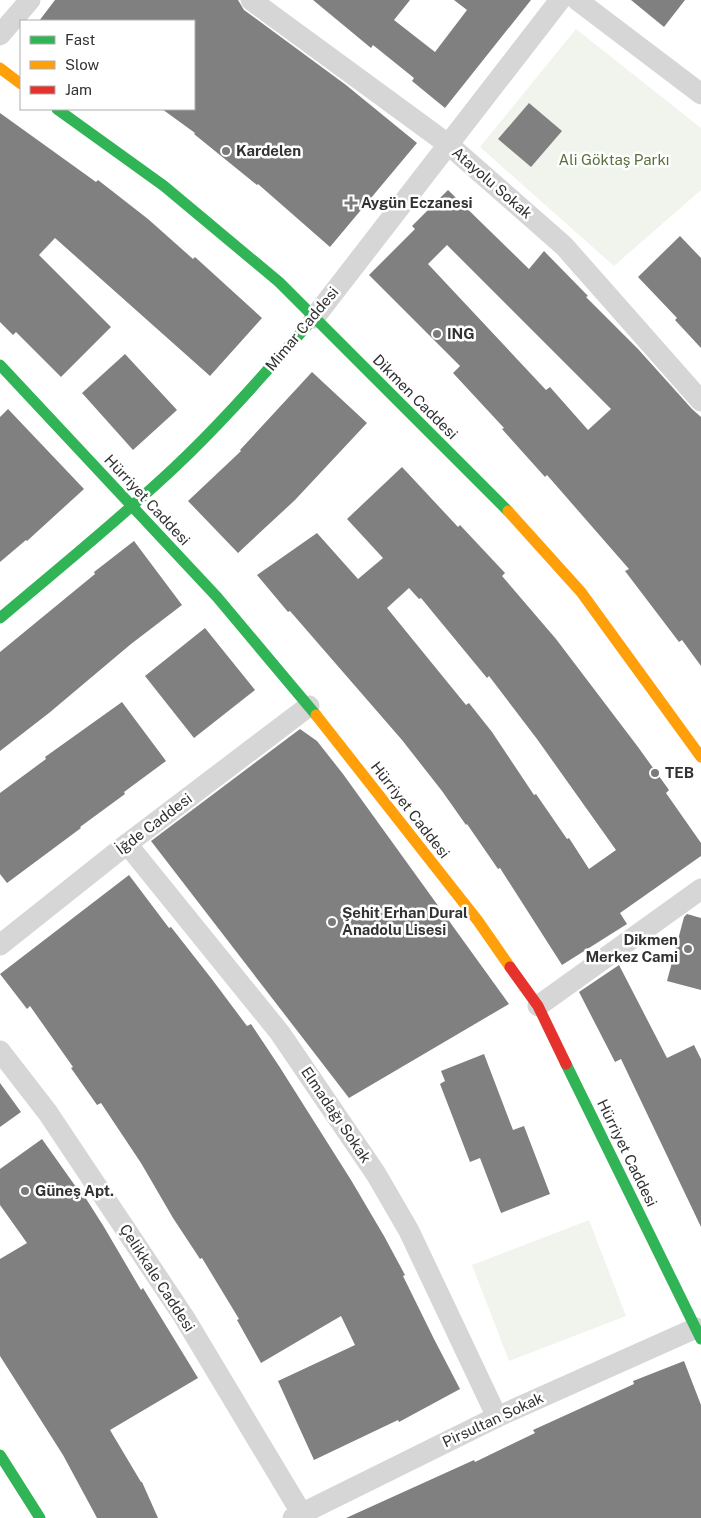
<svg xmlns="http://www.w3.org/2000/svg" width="701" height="1518" font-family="'Public Sans',sans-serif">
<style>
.green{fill:#f1f4ec}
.building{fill:#808080;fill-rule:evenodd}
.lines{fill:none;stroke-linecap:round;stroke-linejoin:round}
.street{stroke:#d6d6d6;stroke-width:21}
.fast{stroke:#30b455;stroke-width:11}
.slow{stroke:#ff9f0a;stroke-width:11}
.jam{stroke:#e5322d;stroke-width:11}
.poi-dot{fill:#7a7a7a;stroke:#fff;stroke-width:2}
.labels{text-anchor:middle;stroke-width:5;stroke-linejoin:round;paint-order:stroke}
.poi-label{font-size:15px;font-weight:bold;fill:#323232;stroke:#fff;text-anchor:start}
.park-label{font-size:15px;fill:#5a703d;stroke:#fff}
.street-label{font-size:15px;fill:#323232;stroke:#fff}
</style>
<rect width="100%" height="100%" fill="#fff"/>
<g class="green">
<path d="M 576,29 L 701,128 L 701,190 L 614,266 L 480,147 Z"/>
<path d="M 589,1220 L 626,1316 L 509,1361 L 472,1265 Z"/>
</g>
<g class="building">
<path d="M 55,0 L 238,0 L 244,10 L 346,85 L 417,143 L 330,247 L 258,184 L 257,185 L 194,134 L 195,133 L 162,109 L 194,109 L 194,21 L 39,21 Z"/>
<path d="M 313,0 L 410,0 L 394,20 L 435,52 L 467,10 L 454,0 L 531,0 L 445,108 L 412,81 L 414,78 L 373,45 L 371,48 Z"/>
<path d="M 631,0 L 685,0 L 664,27 Z"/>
<path d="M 529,103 L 562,131 L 531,167 L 498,139 Z"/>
<path d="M 0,113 L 96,182 L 98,180 L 148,219 L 193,259 L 195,257 L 262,318 L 210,376 L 55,238 L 39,255 L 111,327 L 61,377 L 16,332 L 13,335 L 0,322 Z"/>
<path d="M 448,190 L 529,269 L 544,251 L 588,296 L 586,297 L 638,349 L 692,409 L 701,417 L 701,666 L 682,640 L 679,642 L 625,571 L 629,569 L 547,475 L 545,477 L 502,429 L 504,428 L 453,373 L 460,366 L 369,275 L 415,229 L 412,226 ZM 447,245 L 611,409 L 588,430 L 550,387 L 546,390 L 428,264 Z"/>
<path d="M 680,236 L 701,258 L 701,348 L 675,320 L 677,318 L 638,277 Z"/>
<path d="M 125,354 L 177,410 L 133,450 L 82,393 Z"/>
<path d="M 312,372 L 367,423 L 295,500 L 238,553 L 188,501 L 241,451 L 240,450 Z"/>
<path d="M 8,409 L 84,489 L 27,541 L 26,540 L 0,562 L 0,417 Z"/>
<path d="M 402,467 L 458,527 L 460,525 L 505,573 L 502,576 L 556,639 L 638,747 L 669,790 L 666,793 L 701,843 L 701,856 L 620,913 L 627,924 L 562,965 L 500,868 L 498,869 L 467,824 L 466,825 L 442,791 L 402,740 L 290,611 L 288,612 L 257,575 L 317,533 L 358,579 L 383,558 L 347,519 ZM 409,588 L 419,599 L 421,598 L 487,678 L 489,676 L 537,739 L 616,850 L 589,869 L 569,838 L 567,839 L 536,794 L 534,795 L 492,732 L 469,703 L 466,705 L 387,608 Z"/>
<path d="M 134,541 L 182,605 L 131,644 L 49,713 L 0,751 L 0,652 L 95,574 L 94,572 Z"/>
<path d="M 205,628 L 255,690 L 194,738 L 145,676 Z"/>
<path d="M 122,702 L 166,761 L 124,792 L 125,794 L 80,827 L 81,828 L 7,883 L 0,874 L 0,793 L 46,759 L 45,757 Z"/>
<path d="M 300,729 L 317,741 L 343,774 L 509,1004 L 349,1098 L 151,841 Z"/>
<path d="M 129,875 L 169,928 L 171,927 L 211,978 L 247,1026 L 251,1024 L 279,1066 L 351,1180 L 384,1236 L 405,1275 L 403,1276 L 434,1339 L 460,1389 L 399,1422 L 398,1420 L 314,1460 L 278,1381 L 355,1345 L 341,1316 L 261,1363 L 237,1320 L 239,1319 L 202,1258 L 200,1259 L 173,1218 L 141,1163 L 101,1103 L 97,1105 L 71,1068 L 73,1067 L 30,1006 L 27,1009 L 0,974 Z"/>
<path d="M 687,914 L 701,918 L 701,990 L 667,981 L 684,917 Z"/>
<path d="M 619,965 L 667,1058 L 694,1045 L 701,1059 L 701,1227 L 621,1059 L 615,1062 L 579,992 Z"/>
<path d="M 484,1054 L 513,1130 L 524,1126 L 550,1194 L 501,1213 L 480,1158 L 470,1162 L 440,1084 L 445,1081 L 441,1071 Z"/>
<path d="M 0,1083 L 21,1112 L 0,1127 Z"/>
<path d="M 42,1139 L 76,1187 L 78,1186 L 104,1227 L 141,1290 L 143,1288 L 198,1378 L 110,1430 L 141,1482 L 142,1482 L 158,1518 L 97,1518 L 63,1455 L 0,1356 L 0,1259 L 27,1243 L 0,1205 L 0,1169 Z"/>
<path d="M 684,1361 L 701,1405 L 701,1518 L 346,1518 L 474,1460 L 475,1462 L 535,1433 L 533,1430 L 634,1384 L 633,1381 Z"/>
</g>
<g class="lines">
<g class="street">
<path d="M 251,0 L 449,145 L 564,246 L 701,401"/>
<path d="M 577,0 L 701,94"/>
<path d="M 0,35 L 30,0"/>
<path d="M 314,318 L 560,0"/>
<path d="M 127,844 L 280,1033 L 376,1174 L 409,1231 L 497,1417"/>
<path d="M 0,945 L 127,844 L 309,706"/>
<path d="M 538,1006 L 701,889"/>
<path d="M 0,1051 L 48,1113 L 184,1317 L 302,1514"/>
<path d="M 293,1518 L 497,1417 L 696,1328"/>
</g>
<g class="fast">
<path d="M 57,109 L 164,186 L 279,282 L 508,511"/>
<path d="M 0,365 L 217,597 L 316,715"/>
<path d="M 0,618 C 59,568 120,519 176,466 C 225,420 269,368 314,318"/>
<path d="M 566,1064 L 701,1339"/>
<path d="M 0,1455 L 40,1518"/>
</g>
<g class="slow">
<path d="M 0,68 L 21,84"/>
<path d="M 508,511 L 581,592 L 701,757"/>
<path d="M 316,715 L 478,921 L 510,967"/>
</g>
<path class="jam" d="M 510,967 L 538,1006 L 566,1064"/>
</g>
<g class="poi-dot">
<circle cx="226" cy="151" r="5"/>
<path d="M348.5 195.5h5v5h5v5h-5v5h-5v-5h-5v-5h5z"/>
<circle cx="437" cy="334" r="5"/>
<circle cx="655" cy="773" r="5"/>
<circle cx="332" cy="922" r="5"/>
<circle cx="688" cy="949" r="5"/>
<circle cx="25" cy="1191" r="5"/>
</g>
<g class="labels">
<g class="poi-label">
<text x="236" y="156">Kardelen</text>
<text x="361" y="208">Aygün Eczanesi</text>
<text x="447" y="339">ING</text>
<text x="665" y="778">TEB</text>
<text x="342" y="918">Şehit Erhan Dural<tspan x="342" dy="17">Anadolu Lisesi</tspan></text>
<text x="678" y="945" text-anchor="end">Dikmen<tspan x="678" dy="17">Merkez Cami</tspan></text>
<text x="35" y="1196">Güneş Apt.</text>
</g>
<g class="park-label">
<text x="614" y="165">Ali Göktaş Parkı</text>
</g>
<g class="street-label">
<text transform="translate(492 183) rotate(41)" y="5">Atayolu Sokak</text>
<text transform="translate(302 329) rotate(-50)" y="5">Mimar Caddesi</text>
<text transform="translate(415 397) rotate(45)" y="5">Dikmen Caddesi</text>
<text transform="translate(147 500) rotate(47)" y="5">Hürriyet Caddesi</text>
<text transform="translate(410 810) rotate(52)" y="5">Hürriyet Caddesi</text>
<text transform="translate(154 824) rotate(-37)" y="5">İğde Caddesi</text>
<text transform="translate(336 1115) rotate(56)" y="5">Elmadağı Sokak</text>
<text transform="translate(627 1153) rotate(64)" y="5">Hürriyet Caddesi</text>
<text transform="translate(157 1278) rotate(57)" y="5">Çelikkale Caddesi</text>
<text transform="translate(493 1420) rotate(-25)" y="5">Pirsultan Sokak</text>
</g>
</g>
<rect x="20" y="20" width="175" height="90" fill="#ffffff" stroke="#adadad"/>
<rect x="30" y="36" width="25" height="8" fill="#30b455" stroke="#adadad"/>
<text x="65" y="45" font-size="15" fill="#323232">Fast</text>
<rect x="30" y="61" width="25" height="8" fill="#ff9f0a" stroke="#adadad"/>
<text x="65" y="70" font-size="15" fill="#323232">Slow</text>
<rect x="30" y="86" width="25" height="8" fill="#e5322d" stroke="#adadad"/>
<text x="65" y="95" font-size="15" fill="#323232">Jam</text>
</svg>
